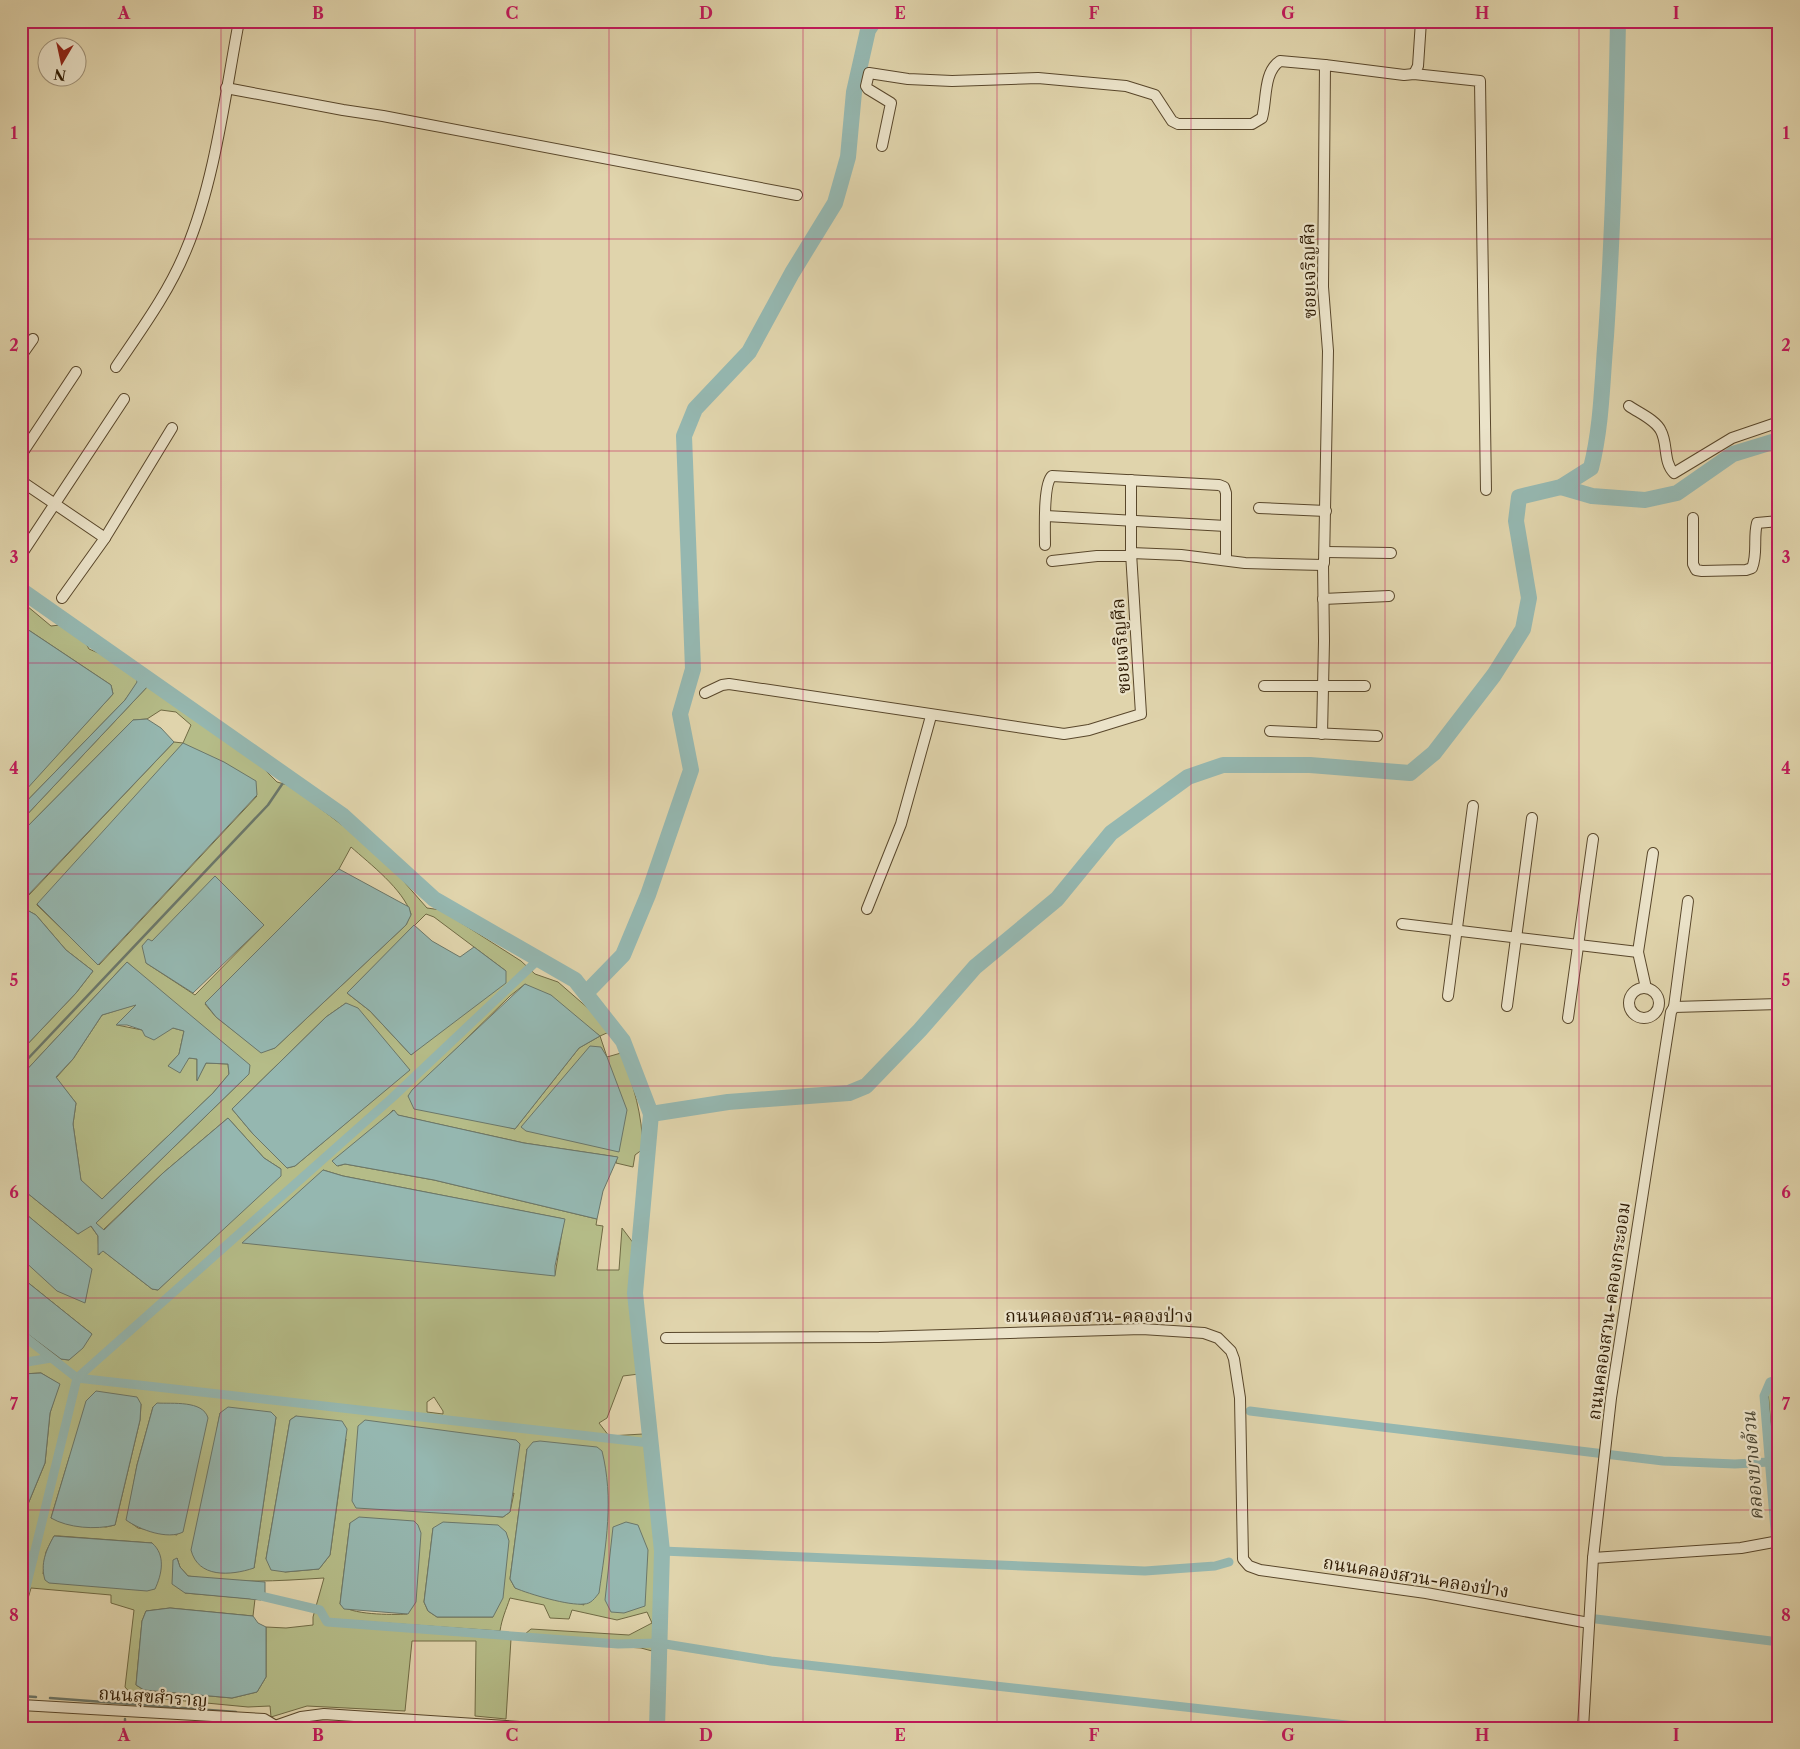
<svg xmlns="http://www.w3.org/2000/svg" width="1800" height="1749" font-family="'Libre Caslon Text','Noto Serif Thai',serif">
<style>
.green{fill:#b5bc88;stroke:#706a44;fill-rule:evenodd}
.water{fill:#95b7b0;stroke:#6b776a;fill-rule:evenodd}
.lines{fill:none;stroke-linecap:round;stroke-linejoin:round}
.stream{stroke:#6b776a;stroke-width:2.5}
.canal{stroke:#95b7b0;stroke-width:9}
.river{stroke:#95b7b0;stroke-width:16}
.street-casing{stroke:#59472b;stroke-width:12}
.street{stroke:#ebe3c9;stroke-width:10}
.grid{fill:none;stroke:#c2185b;stroke-width:1;stroke-opacity:0.55}
.labels{text-anchor:middle;stroke-width:4.5;stroke-linejoin:round;paint-order:stroke}
.street-label{font-size:18px;fill:#2c1800;stroke:#ebe3c9}
.water-label{font-size:19px;font-style:italic;fill:#4c4835;stroke:#ebe3c9}
.neatline{fill:none;stroke:#c2185b;stroke-width:2}
.grid-label{font-size:16px;text-anchor:middle;font-weight:bold;fill:#c2185b}
</style>
<rect width="100%" height="100%" fill="#e0d4ac"/>
<filter id="stains"><feTurbulence type="fractalNoise" baseFrequency=".004" numOctaves="4"/><feColorMatrix values="0 0 0 0 .2 0 0 0 0 .09 0 0 0 0 .02 0 0 0 .5 -.17"/></filter>
<radialGradient id="worn" r=".72"><stop offset=".6" stop-color="#630" stop-opacity="0"/><stop offset="1" stop-color="#630" stop-opacity=".3"/></radialGradient>
<g class="green">
<path d="M 21,601 L 51,626 L 60,625 L 82,636 L 89,649 L 115,660 L 136,677 L 138,682 L 125,700 L 21,807 L 21,789 L 25,790 L 113,694 L 111,685 L 21,625 Z"/>
<path d="M 148,686 L 154,687 L 255,760 L 277,782 L 291,786 L 355,835 L 398,875 L 427,908 L 441,910 L 521,961 L 535,974 L 558,982 L 589,1009 L 609,1032 L 600,1036 L 607,1057 L 621,1053 C 634,1086 642,1114 643,1149 L 635,1155 L 633,1167 L 616,1163 L 617,1157 L 524,1143 L 397,1115 L 393,1110 L 338,1166 L 345,1164 L 434,1180 L 597,1219 L 596,1225 L 603,1226 L 597,1270 L 619,1270 L 622,1228 L 634,1244 C 630,1288 634,1330 639,1374 L 623,1376 L 607,1418 L 599,1423 L 609,1436 L 643,1434 C 657,1503 665,1581 652,1651 L 641,1648 L 518,1640 L 531,1629 L 629,1635 L 652,1623 L 647,1612 L 617,1620 L 572,1610 L 569,1619 L 550,1618 L 544,1605 L 510,1598 C 506,1610 502,1618 500,1631 L 328,1619 L 328,1625 L 511,1639 L 506,1719 L 475,1716 L 476,1641 L 412,1641 L 405,1711 L 307,1706 L 271,1717 L 270,1706 L 248,1707 L 133,1696 L 125,1687 L 134,1610 L 111,1603 L 111,1595 L 31,1588 L 21,1623 L 21,1521 L 45,1463 L 50,1413 L 59,1384 L 41,1373 L 21,1374 L 21,1329 L 61,1359 L 69,1360 L 92,1334 L 21,1277 L 21,1258 L 85,1302 L 91,1269 L 21,1210 L 21,1188 L 78,1234 L 90,1225 L 98,1236 L 99,1255 L 102,1250 L 152,1289 L 158,1290 L 281,1169 L 264,1158 L 228,1118 L 163,1173 L 103,1230 L 96,1223 L 249,1074 L 127,962 L 21,1076 L 21,1051 L 76,993 L 93,971 L 66,950 L 36,915 L 27,910 L 21,916 L 21,896 L 29,895 L 174,742 L 183,743 L 191,725 L 176,712 L 161,710 L 147,719 L 133,720 L 21,833 L 21,821 ZM 257,796 L 99,965 L 37,905 L 37,904 ZM 351,847 C 370,864 403,889 411,914 L 406,925 L 275,1048 L 261,1052 L 216,1017 L 205,1004 L 339,869 ZM 426,914 L 434,917 L 506,971 L 411,1055 L 370,1011 L 347,993 ZM 264,925 L 195,995 L 146,963 L 152,942 ZM 525,984 L 600,1036 L 579,1048 L 515,1129 L 408,1096 L 510,996 ZM 346,1003 L 409,1070 L 295,1166 L 287,1168 L 253,1134 L 232,1109 L 326,1017 ZM 323,1170 L 343,1176 L 564,1219 L 555,1275 L 435,1262 ZM 434,1397 L 443,1411 L 443,1414 L 427,1412 L 427,1402 ZM 141,1404 L 140,1420 L 115,1525 L 106,1527 L 51,1518 L 70,1455 ZM 153,1407 L 177,1535 L 138,1528 L 127,1520 L 137,1465 ZM 220,1413 L 276,1417 L 254,1568 L 217,1429 ZM 296,1416 L 346,1439 L 330,1555 L 319,1569 L 285,1572 L 266,1559 L 290,1420 ZM 527,1449 L 584,1605 L 515,1588 L 510,1579 ZM 514,1493 L 510,1512 L 503,1517 L 464,1514 ZM 350,1523 L 407,1614 C 392,1615 349,1615 340,1604 ZM 433,1528 L 493,1617 L 437,1617 L 428,1611 L 424,1602 ZM 54,1536 L 59,1536 L 152,1543 L 43,1574 L 46,1552 ZM 177,1558 L 180,1567 L 188,1576 C 237,1584 275,1581 324,1578 L 313,1617 L 313,1625 L 286,1628 L 266,1627 L 266,1677 L 257,1692 L 232,1698 L 144,1690 L 136,1685 L 142,1621 L 146,1611 L 170,1608 L 253,1616 L 255,1599 L 185,1593 Z"/>
<path d="M 137,1004 L 117,1025 L 142,1030 L 173,1028 L 184,1031 L 179,1054 L 168,1066 L 189,1058 L 197,1059 L 197,1080 L 206,1063 L 228,1064 L 229,1074 L 213,1093 L 102,1199 L 81,1181 L 73,1124 L 76,1103 L 56,1078 L 73,1059 L 102,1015 Z"/>
<path d="M 1776,1383 L 1779,1383 L 1779,1528 L 1768,1391 Z"/>
<path d="M 309,1721 L 418,1723 L 462,1728 L 289,1728 L 292,1725 Z"/>
</g>
<g class="water">
<path d="M 21,625 L 111,685 L 113,694 L 25,791 L 21,789 Z"/>
<path d="M 136,677 L 154,687 L 148,686 L 21,821 L 21,807 L 125,700 L 137,682 Z"/>
<path d="M 147,719 L 161,728 L 174,742 L 28,895 L 21,896 L 21,833 L 133,720 Z"/>
<path d="M 183,743 L 224,762 L 256,781 L 257,795 L 98,965 L 37,904 Z"/>
<path d="M 339,869 L 409,907 L 411,915 L 406,925 L 275,1048 L 261,1053 L 216,1017 L 205,1003 Z"/>
<path d="M 215,876 L 264,925 L 193,993 L 146,963 L 142,946 L 148,939 L 152,941 Z"/>
<path d="M 27,910 L 36,915 L 66,950 L 93,971 L 76,993 L 21,1051 L 21,916 Z"/>
<path d="M 414,925 L 432,941 L 460,957 L 474,947 L 506,971 L 506,983 L 411,1055 L 370,1011 L 347,993 Z"/>
<path d="M 127,962 L 250,1065 L 249,1074 L 96,1223 L 104,1230 L 163,1173 L 228,1118 L 264,1158 L 281,1169 L 281,1176 L 158,1290 L 152,1289 L 103,1251 L 98,1255 L 98,1236 L 91,1226 L 78,1234 L 21,1188 L 21,1076 ZM 136,1005 L 116,1025 L 127,1025 L 142,1030 L 145,1036 L 154,1040 L 173,1028 L 184,1031 L 179,1054 L 168,1066 L 180,1073 L 189,1058 L 197,1059 L 197,1081 L 206,1063 L 228,1064 L 229,1074 L 213,1093 L 102,1199 L 81,1180 L 73,1124 L 76,1103 L 56,1077 L 73,1059 L 102,1015 Z"/>
<path d="M 525,984 L 551,995 L 600,1036 L 579,1048 L 515,1129 L 414,1109 L 408,1096 L 412,1090 Z"/>
<path d="M 346,1003 L 358,1008 L 410,1070 L 295,1166 L 287,1168 L 253,1134 L 232,1109 L 326,1017 Z"/>
<path d="M 590,1046 L 601,1047 L 607,1057 L 627,1110 L 619,1152 L 526,1131 L 521,1127 Z"/>
<path d="M 394,1110 L 398,1115 L 524,1143 L 618,1157 L 603,1191 L 597,1219 L 434,1180 L 345,1164 L 337,1166 L 332,1161 Z"/>
<path d="M 323,1170 L 343,1176 L 565,1219 L 555,1266 L 555,1276 L 242,1243 Z"/>
<path d="M 21,1210 L 92,1269 L 85,1303 L 57,1291 L 21,1258 Z"/>
<path d="M 21,1277 L 92,1334 L 83,1348 L 69,1360 L 61,1359 L 21,1329 Z"/>
<path d="M 41,1373 L 60,1384 L 50,1413 L 45,1463 L 21,1521 L 21,1374 Z"/>
<path d="M 96,1391 L 137,1397 L 141,1404 L 140,1420 L 115,1525 C 96,1530 68,1528 51,1518 L 86,1401 Z"/>
<path d="M 157,1403 C 172,1404 203,1400 208,1418 L 183,1532 C 168,1540 140,1530 126,1520 L 137,1465 L 153,1407 Z"/>
<path d="M 228,1407 L 271,1412 L 276,1417 L 254,1568 C 230,1576 198,1578 191,1550 L 220,1413 Z"/>
<path d="M 296,1416 L 342,1421 L 347,1429 L 330,1555 L 319,1569 L 285,1572 L 271,1570 L 266,1559 L 290,1420 Z"/>
<path d="M 365,1420 L 516,1440 L 520,1444 L 510,1512 L 503,1517 L 356,1508 L 352,1501 L 358,1426 Z"/>
<path d="M 540,1441 L 597,1447 L 602,1451 C 614,1499 606,1544 599,1593 C 595,1598 591,1604 584,1604 C 569,1606 529,1594 515,1588 L 510,1579 L 527,1449 L 533,1442 Z"/>
<path d="M 359,1517 L 414,1521 L 418,1525 L 421,1533 L 416,1602 L 408,1614 L 344,1609 L 340,1604 L 350,1523 Z"/>
<path d="M 443,1522 L 498,1525 L 506,1532 L 509,1541 L 503,1598 L 493,1617 L 437,1617 L 428,1611 L 424,1602 L 433,1528 Z"/>
<path d="M 626,1522 L 638,1525 L 648,1550 L 645,1606 L 624,1613 L 611,1612 L 605,1600 L 613,1527 Z"/>
<path d="M 54,1536 L 152,1543 C 166,1555 162,1574 155,1589 L 147,1591 L 49,1583 L 45,1580 C 40,1564 46,1550 54,1536 Z"/>
<path d="M 177,1558 L 180,1567 L 188,1576 L 265,1582 L 265,1594 L 261,1600 L 185,1593 L 172,1584 L 173,1560 Z"/>
<path d="M 170,1608 L 253,1616 L 258,1623 L 266,1627 L 266,1677 L 257,1692 L 232,1698 L 144,1690 L 136,1685 L 142,1621 L 146,1611 Z"/>
</g>
<g class="lines">
<g class="stream">
<path d="M 21,1066 L 268,805 L 287,777"/>
<path d="M 1774,1523 L 1779,1523"/>
<path d="M 21,1696 L 36,1697"/>
<path d="M 50,1698 L 236,1712"/>
<path d="M 125,1728 L 125,1719"/>
</g>
<g class="canal">
<path d="M 21,1334 L 77,1378 L 650,1443"/>
<path d="M 21,1363 L 51,1358"/>
<path d="M 1779,1379 L 1770,1382 L 1764,1396 L 1775,1530 L 1779,1619"/>
<path d="M 1250,1411 L 1663,1461 L 1735,1464 L 1769,1462"/>
<path d="M 21,1550 L 33,1559"/>
<path d="M 662,1551 L 1145,1571 L 1215,1566 L 1229,1562"/>
<path d="M 252,1594 L 320,1610 L 327,1622 L 618,1644 L 659,1643 L 771,1661 L 1373,1728"/>
<path d="M 21,1608 L 77,1378 L 393,1097 L 539,959"/>
<path d="M 1596,1619 L 1779,1642"/>
</g>
<g class="river">
<path d="M 1561,487 L 1592,496 L 1645,500 L 1677,493 L 1733,454 L 1779,440"/>
<path d="M 21,590 L 342,815 L 434,899 L 575,980 L 623,1041 L 651,1114 L 635,1293 L 662,1551 L 657,1728"/>
<path d="M 586,993 L 623,955 L 648,895 L 691,770 L 680,714 L 693,669 L 684,436 L 695,409 L 749,352 L 792,273 L 835,203 L 848,157 L 854,92 L 868,30 L 874,21"/>
<path d="M 651,1114 L 728,1102 L 849,1093 L 866,1086 L 920,1030 L 975,967 L 1057,899 L 1111,833 L 1188,777 L 1223,765 L 1310,765 L 1410,773 L 1434,753 L 1494,675 L 1523,629 L 1529,598 L 1516,521 L 1519,497 L 1561,487 L 1591,468 C 1602,425 1602,380 1606,336 C 1613,231 1616,126 1618,21"/>
</g>
<g class="street-casing">
<g id="street">
<path d="M 1414,74 L 1418,66 L 1421,21"/>
<path d="M 226,88 L 343,110 L 383,116 L 797,195"/>
<path d="M 882,146 L 891,103 L 868,89 L 866,86 L 869,73 L 908,79 L 952,81 L 1038,78 L 1126,86 L 1155,95 L 1172,121 L 1178,124 L 1252,124 L 1262,118 C 1267,101 1263,72 1280,61 L 1325,65"/>
<path d="M 21,356 L 33,339"/>
<path d="M 116,367 C 141,330 169,292 186,250 C 215,181 225,95 239,21"/>
<path d="M 1629,406 C 1639,413 1656,420 1661,431 C 1668,444 1663,462 1674,473 L 1732,438 L 1779,422"/>
<path d="M 21,455 L 76,372"/>
<path d="M 21,481 L 105,538 L 62,598"/>
<path d="M 1259,508 L 1326,511"/>
<path d="M 1046,516 L 1226,526"/>
<path d="M 1693,518 L 1693,564 L 1696,570 L 1702,571 L 1746,570 L 1752,568 C 1758,554 1753,538 1757,523 L 1779,521"/>
<path d="M 105,538 L 172,428"/>
<path d="M 1045,545 C 1045,531 1043,484 1052,476 L 1219,485 L 1224,487 L 1226,493 L 1226,559"/>
<path d="M 1326,552 L 1391,553"/>
<path d="M 1131,553 L 1181,555 L 1245,563 L 1323,565 L 1324,563 L 1328,351 L 1323,287 L 1325,65 L 1404,75 L 1414,74 L 1480,81 L 1486,490"/>
<path d="M 21,555 L 124,399"/>
<path d="M 1052,561 L 1097,556 L 1131,556"/>
<path d="M 1323,599 L 1389,596"/>
<path d="M 1264,686 L 1365,686"/>
<path d="M 705,693 L 722,685 L 729,684 L 1064,734 L 1089,730 L 1141,714 L 1131,553 L 1131,480"/>
<path d="M 1270,731 L 1377,736"/>
<path d="M 1322,734 L 1324,641 L 1323,565"/>
<path d="M 867,909 L 901,824 L 931,716"/>
<path d="M 1402,924 L 1638,952"/>
<path d="M 1646,988 L 1638,952 L 1653,853"/>
<circle cx="1644" cy="1003" r="15"/>
<path d="M 1448,996 L 1473,806"/>
<path d="M 1507,1006 L 1532,818"/>
<path d="M 1674,1007 L 1688,901"/>
<path d="M 1568,1018 L 1593,839"/>
<path d="M 666,1338 L 879,1337 L 1142,1329 L 1204,1333 L 1218,1338 L 1231,1351 L 1234,1359 L 1240,1398 L 1243,1559 L 1249,1566 L 1260,1570 L 1426,1593 L 1589,1623"/>
<path d="M 1593,1558 L 1741,1548 L 1779,1541"/>
<path d="M 21,1705 L 264,1719 L 279,1728"/>
<path d="M 278,1725 L 301,1717 L 324,1714 L 535,1728"/>
<path d="M 1583,1728 L 1593,1558 L 1611,1398 L 1671,1012 L 1674,1007 L 1779,1004"/>
</g>
</g>
<use href="#street" class="street"/>
</g>
<path class="grid" d="M 221,21 L 221,1728M 415,21 L 415,1728M 609,21 L 609,1728M 803,21 L 803,1728M 997,21 L 997,1728M 1191,21 L 1191,1728M 1385,21 L 1385,1728M 1579,21 L 1579,1728M 21,239 L 1779,239M 21,451 L 1779,451M 21,663 L 1779,663M 21,874 L 1779,874M 21,1086 L 1779,1086M 21,1298 L 1779,1298M 21,1510 L 1779,1510"/>
<g class="labels">
<g class="street-label">
<text transform="translate(1309 271) rotate(-91)" y="6">ซอยเจริญศีล</text>
<text transform="translate(1121 646) rotate(-94)" y="6">ซอยเจริญศีล</text>
<text transform="translate(1609 1311) rotate(-82)" y="6">ถนนคลองสวน-คลองกระออม</text>
<text x="1099" y="1322">ถนนคลองสวน-คลองป่าง</text>
<text transform="translate(1416 1577) rotate(9)" y="6">ถนนคลองสวน-คลองป่าง</text>
<text transform="translate(153 1697) rotate(4)" y="6">ถนนสุขสำราญ</text>
</g>
<g class="water-label">
<text transform="translate(1752 1466) rotate(-94)" y="7">คลองบางด้วน</text>
</g>
</g>
<rect width="1800" height="1749" fill="none" stroke="#e0d4ac" stroke-width="55"/>
<g transform="translate(62 62) rotate(189)"><circle r="24" fill="#ebe3c9" stroke="#9f9279"/>
<path d="M0-4L9 19L0 12L-9 19Z" fill="#8f2418"/>
<text y="-8" font-size="14" font-weight="bold" text-anchor="middle" fill="#2c1800">N</text>
</g>
<rect x="28" y="28" width="1744" height="1694" class="neatline"/>
<g class="grid-label">
<text x="124" y="19">A</text>
<text x="318" y="19">B</text>
<text x="512" y="19">C</text>
<text x="706" y="19">D</text>
<text x="900" y="19">E</text>
<text x="1094" y="19">F</text>
<text x="1288" y="19">G</text>
<text x="1482" y="19">H</text>
<text x="1676" y="19">I</text>
<text x="14" y="139">1</text>
<text x="1786" y="139">1</text>
<text x="14" y="351">2</text>
<text x="1786" y="351">2</text>
<text x="14" y="563">3</text>
<text x="1786" y="563">3</text>
<text x="14" y="774">4</text>
<text x="1786" y="774">4</text>
<text x="14" y="986">5</text>
<text x="1786" y="986">5</text>
<text x="14" y="1198">6</text>
<text x="1786" y="1198">6</text>
<text x="14" y="1410">7</text>
<text x="1786" y="1410">7</text>
<text x="14" y="1621">8</text>
<text x="1786" y="1621">8</text>
<text x="124" y="1741">A</text>
<text x="318" y="1741">B</text>
<text x="512" y="1741">C</text>
<text x="706" y="1741">D</text>
<text x="900" y="1741">E</text>
<text x="1094" y="1741">F</text>
<text x="1288" y="1741">G</text>
<text x="1482" y="1741">H</text>
<text x="1676" y="1741">I</text>
</g>
<rect width="100%" height="100%" filter="url(#stains)"/>
<rect width="100%" height="100%" fill="url(#worn)"/>
</svg>
